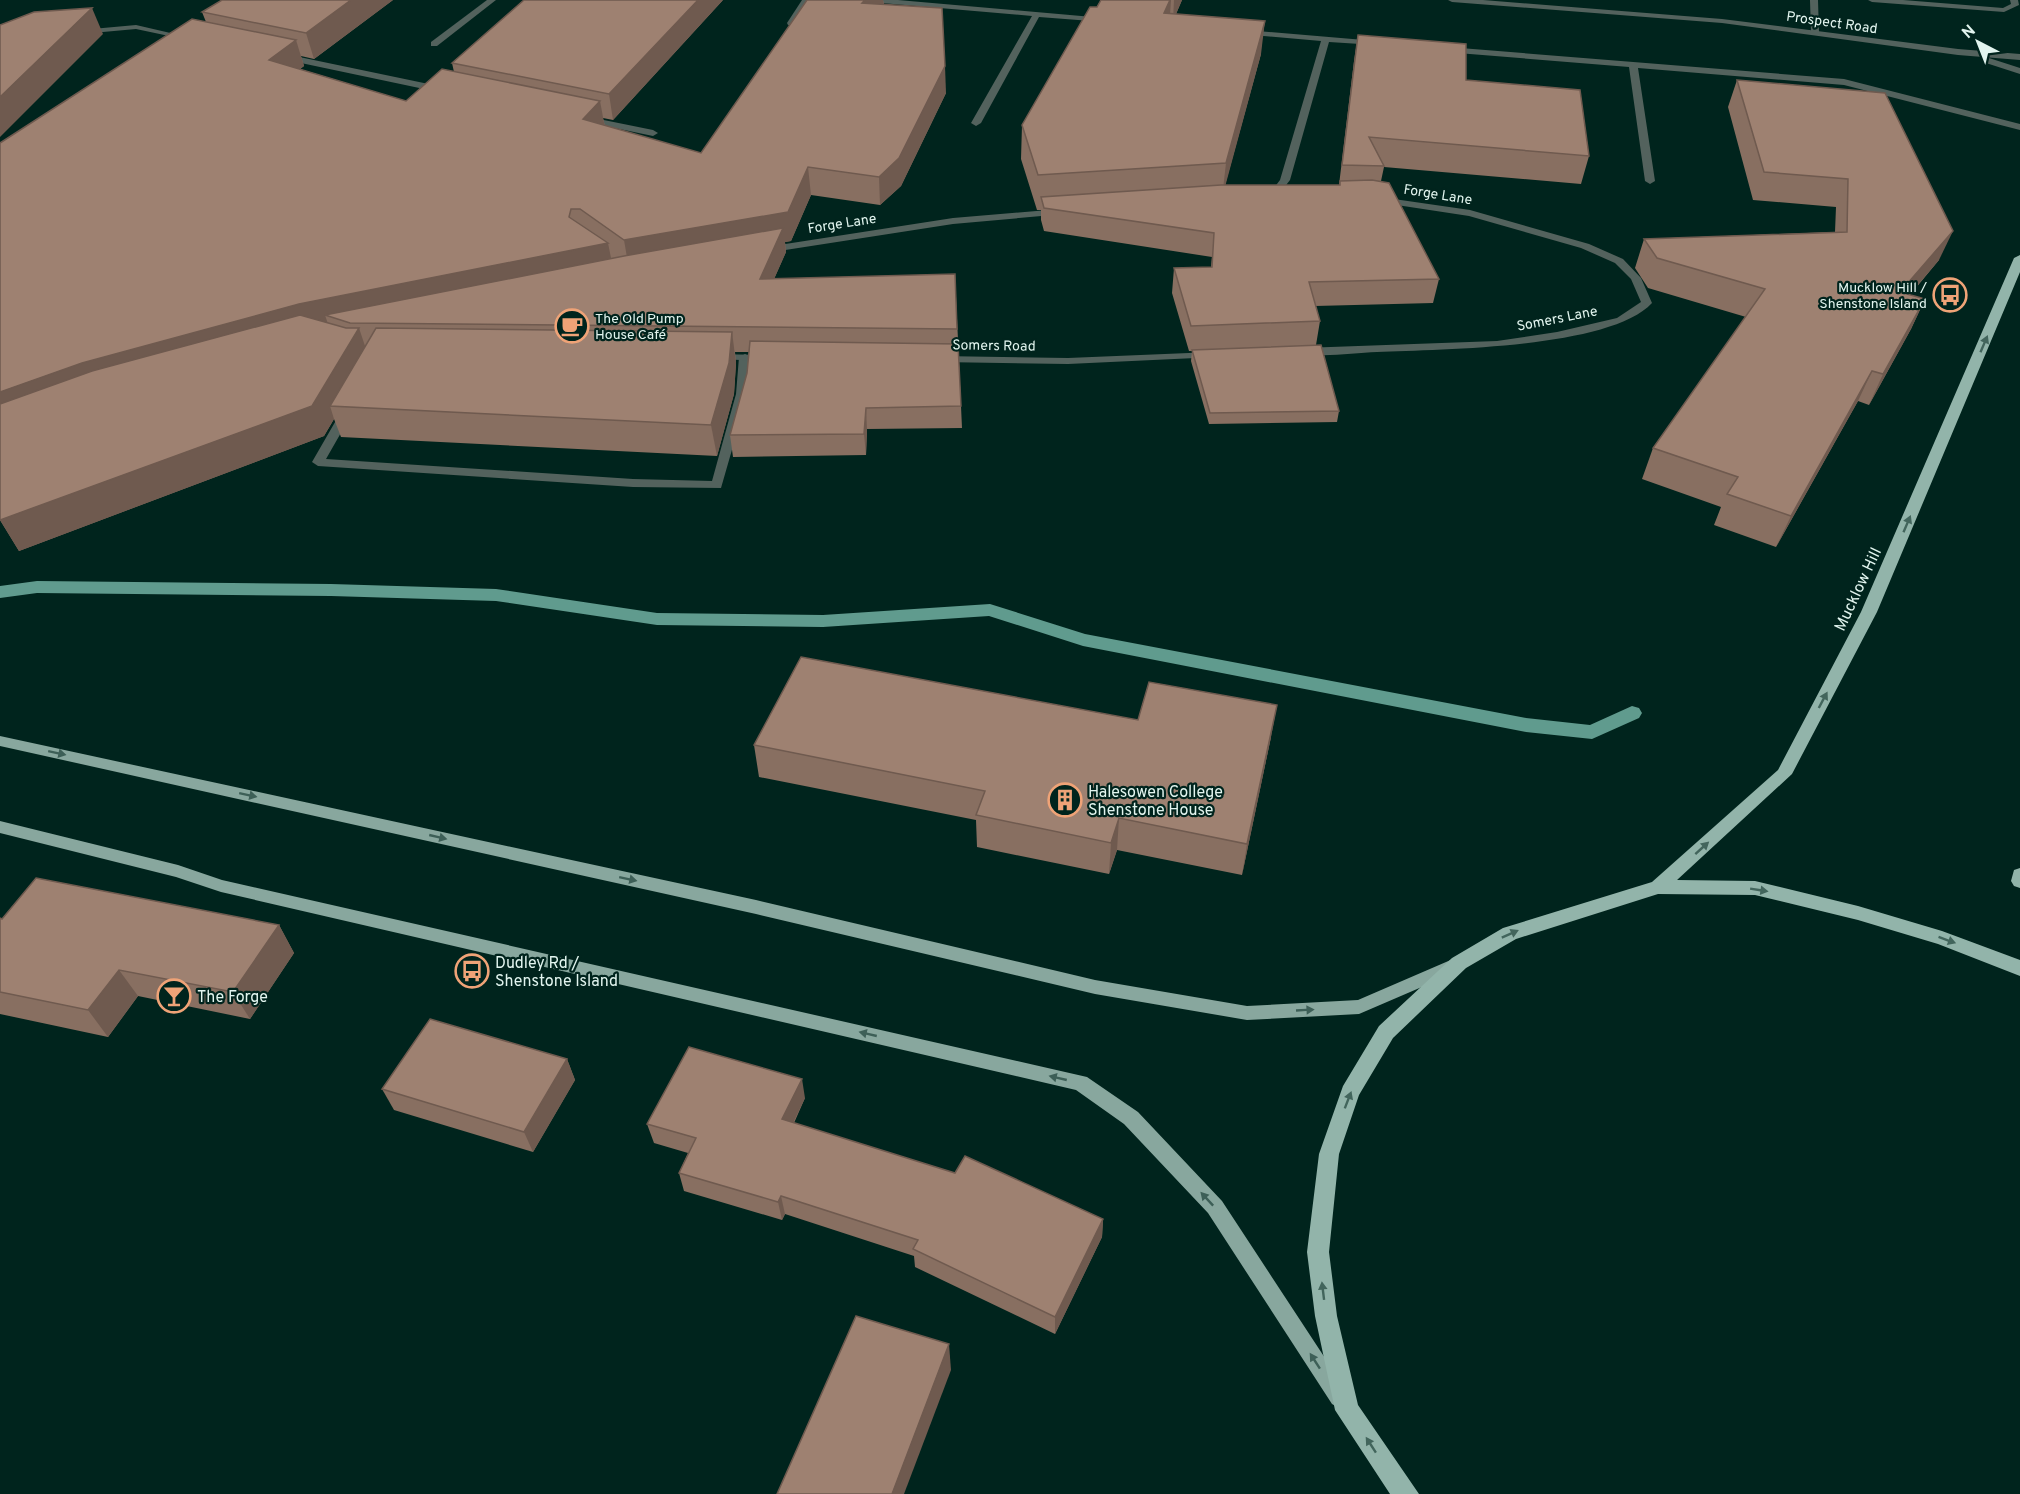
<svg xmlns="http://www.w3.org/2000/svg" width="2020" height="1494" font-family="Overpass,sans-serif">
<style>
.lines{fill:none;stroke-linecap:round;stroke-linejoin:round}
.stream{fill:#609b8e;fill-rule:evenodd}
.service{fill:#53625d;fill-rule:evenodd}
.minor{fill:#53625d;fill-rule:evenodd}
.primary{fill:#88a79e;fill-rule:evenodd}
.trunk{fill:#92b4aa;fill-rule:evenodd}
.wall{fill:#886f61}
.shaded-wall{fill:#6f5a4f}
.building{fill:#9e8171;stroke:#6f5a4f;stroke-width:1.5}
.oneway{fill:#42655c}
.oneway2{fill:#3d5f57}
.labels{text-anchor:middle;stroke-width:4.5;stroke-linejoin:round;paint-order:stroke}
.far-street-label{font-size:14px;fill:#e2f5ef;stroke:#00241d}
.far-poi-label{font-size:14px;fill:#e2f5ef;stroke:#00241d;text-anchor:end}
.street-label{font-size:16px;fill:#e2f5ef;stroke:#00241d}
.poi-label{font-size:16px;fill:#e2f5ef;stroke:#00241d;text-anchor:start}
</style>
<rect width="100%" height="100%" fill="#00241d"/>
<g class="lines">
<path class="stream" d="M 37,581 L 331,584 L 496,589 L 657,613 L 823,615 L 990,604 L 1085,634 L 1526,718 L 1590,725 L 1632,706 L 1639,708 L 1642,713 L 1639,718 L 1592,739 L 1526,732 L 1083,646 L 989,616 L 823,627 L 657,625 L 496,601 L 331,596 L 37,593 L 0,598 L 0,586 Z"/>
<g class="service">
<path d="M 487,0 L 496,0 L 437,46 L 431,46 L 431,42 Z"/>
<path d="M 802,0 L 810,0 L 794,25 L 788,25 L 787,23 Z"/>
<path d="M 866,0 L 898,0 L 1104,18 L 1108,20 L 1104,22 L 1039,17 L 981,123 L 976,126 L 971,123 L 1032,16 L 870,2 Z"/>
<path d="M 1810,0 L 1818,0 L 1819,33 L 1815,35 L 1811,33 Z"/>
<path d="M 1868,0 L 1903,0 L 2003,8 L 2011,4 L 2010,0 L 2018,0 L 2019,5 L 2004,12 L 1872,2 Z"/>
<path d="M 136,25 L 192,38 L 188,40 L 136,29 L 81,34 L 77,32 L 81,30 Z"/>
<path d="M 1245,30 L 1376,41 L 1380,43 L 1376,45 L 1329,42 L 1290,180 L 1273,202 L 1270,203 L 1265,200 L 1280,180 L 1321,41 L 1242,34 L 1242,30 Z"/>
<path d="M 1448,47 L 1844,79 L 2020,124 L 2020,130 L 1844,85 L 1638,68 L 1655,181 L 1650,184 L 1645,181 L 1629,67 L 1445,52 L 1445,48 Z"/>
<path d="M 285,54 L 443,87 L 447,90 L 443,93 L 282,59 L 281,57 Z"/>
<path d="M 584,116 L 653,130 L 658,133 L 653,136 L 581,121 L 581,117 Z"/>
<path d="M 745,354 L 751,357 L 748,394 L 721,488 L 633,487 L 318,466 L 312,462 L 342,410 L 348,406 L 354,410 L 326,459 L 633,479 L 712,481 L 736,394 L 739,357 Z"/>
</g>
<g class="minor">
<path d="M 1448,0 L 1483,0 L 1722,19 L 1958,49 L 2020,54 L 2020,60 L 1958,55 L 1722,23 L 1452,2 Z"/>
<path d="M 1989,58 L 2020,68 L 2020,74 L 1986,63 L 1986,59 Z"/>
<path d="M 1380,197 L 1470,210 L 1589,244 L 1623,259 L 1641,278 L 1652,303 C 1609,349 1440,349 1377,352 C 1354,353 1321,358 1299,353 L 1299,349 L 1303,348 L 1497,341 L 1557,332 L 1617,318 L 1641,302 L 1631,279 L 1615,263 L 1581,248 L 1469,216 L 1377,202 L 1377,198 Z"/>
<path d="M 1060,209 L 1065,212 L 1064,214 L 953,224 L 766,253 L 761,250 L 766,247 L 953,218 Z"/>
<path d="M 1213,352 L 1217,353 L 1217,357 L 1068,364 L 940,362 L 934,359 L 940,356 L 1068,358 Z"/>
<path d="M 715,354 L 769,355 L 775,358 L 769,361 L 711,359 L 709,357 Z"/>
</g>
<g class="primary">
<path d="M 0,736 L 756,900 L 1095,980 L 1247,1006 L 1358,1000 L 1453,959 L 1459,961 L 1462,966 L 1459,971 L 1359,1014 L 1247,1020 L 1095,994 L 756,914 L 0,746 Z"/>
<path d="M 0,821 L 178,865 L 222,880 L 1087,1077 L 1138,1112 L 1222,1201 L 1346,1390 L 1350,1397 L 1346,1404 L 1339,1408 L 1332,1404 L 1208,1213 L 1124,1124 L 1076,1090 L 221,892 L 176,877 L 0,833 Z"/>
</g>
<g class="trunk">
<path d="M 2020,255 L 2020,272 L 1877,612 L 1792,774 L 1677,880 L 1755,881 L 1858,906 L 1942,931 L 2020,960 L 2020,976 L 1938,944 L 1858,920 L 1755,895 L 1658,894 L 1516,939 L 1466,968 L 1393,1038 L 1359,1095 L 1339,1154 L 1329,1252 L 1337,1316 L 1358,1405 L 1419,1494 L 1390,1494 L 1335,1410 L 1315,1316 L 1307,1252 L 1319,1154 L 1343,1086 L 1379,1026 L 1452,958 L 1503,928 L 1652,882 L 1778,770 L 1861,612 L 2014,258 Z"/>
<path d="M 2020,868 L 2020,888 L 2014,886 L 2011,881 L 2014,870 Z"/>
</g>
</g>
<g class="wall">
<path d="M 393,0 L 314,59 L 301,56 L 304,66 L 300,69 L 406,101 L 454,72 L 452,63 L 723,0 L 613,120 L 603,118 L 605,126 L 701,153 L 807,0 L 883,0 L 884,4 L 946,93 L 901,186 L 880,205 L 811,195 L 791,241 L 785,242 L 786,252 L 774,279 L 955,274 L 962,428 L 867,429 L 866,455 L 733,457 L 730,435 L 747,373 L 749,352 L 735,352 L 736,363 L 734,394 L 717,456 L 341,437 L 334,419 L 324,436 L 19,551 L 0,520 L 206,22 L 202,12 Z"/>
<path d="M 1101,0 L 1182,0 L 1176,14 L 1261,54 L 1225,185 L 1339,185 L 1354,61 L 1358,35 L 1466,80 L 1589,156 L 1581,184 L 1384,167 L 1381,181 L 1439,279 L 1433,303 L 1315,306 L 1320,321 L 1316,345 L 1339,411 L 1337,422 L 1209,424 L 1191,361 L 1192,351 L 1189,351 L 1172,293 L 1174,268 L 1211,267 L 1212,257 L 1044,231 L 1041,220 L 1041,210 L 1037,210 L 1021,159 L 1022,125 Z"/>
<path d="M 1737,80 L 1939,260 L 1910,295 L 1925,299 L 1911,329 L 1869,405 L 1858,401 L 1776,547 L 1714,525 L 1721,507 L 1642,479 L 1653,448 L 1746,317 L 1648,288 L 1635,268 L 1644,239 L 1835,232 L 1836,207 L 1753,200 L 1728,107 Z"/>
<path d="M 1138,720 L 1271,737 L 1242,875 L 1117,850 L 1109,874 L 977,847 L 976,820 L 759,777 L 754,745 Z"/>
<path d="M 0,918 L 279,925 L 294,953 L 250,1019 L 138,996 L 108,1037 L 0,1014 Z"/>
<path d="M 567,1059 L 575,1080 L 533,1152 L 394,1110 L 382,1089 Z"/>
<path d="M 805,1098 L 794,1123 L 1103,1219 L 1102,1237 L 1055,1334 L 915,1267 L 914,1256 L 785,1214 L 782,1220 L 684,1191 L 679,1173 L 688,1153 L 654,1143 L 647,1124 Z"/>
</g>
<g class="shaded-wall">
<path d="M 351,0 L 393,0 L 314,59 L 306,33 Z"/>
<path d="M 698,0 L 723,0 L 613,120 L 609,94 Z"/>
<path d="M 865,0 L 883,0 L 884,5 L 862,3 Z"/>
<path d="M 1170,0 L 1171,0 L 1169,30 L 1164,13 Z"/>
<path d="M 1174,0 L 1182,0 L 1173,21 Z"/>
<path d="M 92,8 L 103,34 L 0,137 L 0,97 Z"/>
<path d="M 1265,21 L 1261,54 L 1222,198 L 1226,163 Z"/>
<path d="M 296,40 L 304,66 L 278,86 L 269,60 Z"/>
<path d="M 945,66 L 946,93 L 901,186 L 880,205 L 879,177 Z"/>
<path d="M 600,101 L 605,128 L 583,119 Z"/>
<path d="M 808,167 L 811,195 L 791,241 L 785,242 L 786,252 L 763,304 L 629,269 L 624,240 Z"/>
<path d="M 1953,231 L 1939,260 L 1886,322 L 1900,292 Z"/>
<path d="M 608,243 L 614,273 L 325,315 L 330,330 L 0,429 L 0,392 L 82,363 L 299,304 Z"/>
<path d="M 1925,299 L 1911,329 L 1869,405 L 1883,374 Z"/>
<path d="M 359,328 L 369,358 L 330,406 L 334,419 L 324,436 L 19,551 L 0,520 Z"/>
<path d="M 732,332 L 736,363 L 734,394 L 717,456 L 711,425 Z"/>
<path d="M 1872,371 L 1858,401 L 1776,547 L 1791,516 Z"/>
<path d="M 866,408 L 867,429 L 866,455 L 864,434 Z"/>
<path d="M 1277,705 L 1271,737 L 1242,875 L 1247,844 Z"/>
<path d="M 1119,818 L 1117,850 L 1109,874 L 1111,843 Z"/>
<path d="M 279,925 L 294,953 L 250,1019 L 233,992 Z"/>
<path d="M 119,970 L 138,996 L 108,1037 L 88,1010 Z"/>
<path d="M 567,1059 L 575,1080 L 533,1152 L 524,1132 Z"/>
<path d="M 802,1079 L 805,1098 L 786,1138 L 782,1119 Z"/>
<path d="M 781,1196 L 785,1214 L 782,1220 L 778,1202 Z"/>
<path d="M 1103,1219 L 1102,1237 L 1055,1334 L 1055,1317 Z"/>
<path d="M 949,1344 L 951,1370 L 904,1494 L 892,1494 Z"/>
</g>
<g class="building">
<path d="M 222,0 L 351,0 L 306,33 L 202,12 Z"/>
<path d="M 524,0 L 698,0 L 609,94 L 452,63 Z"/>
<path d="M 807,0 L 865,0 L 862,3 L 942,8 L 945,66 L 899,158 L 879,177 L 808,167 L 788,212 L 624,240 L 580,209 L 571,209 L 569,217 L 608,243 L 299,304 L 82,363 L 0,392 L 0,143 L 192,19 L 296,40 L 269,60 L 406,101 L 442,69 L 600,101 L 583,119 L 701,153 Z"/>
<path d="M 1101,0 L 1170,0 L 1164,13 L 1265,21 L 1226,163 L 1038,175 L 1022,125 L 1090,7 L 1097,7 Z"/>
<path d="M 92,8 L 0,97 L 0,25 L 34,12 Z"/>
<path d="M 1358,35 L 1466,44 L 1466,80 L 1580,90 L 1589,156 L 1369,137 L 1384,166 L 1342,165 Z"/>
<path d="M 1737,80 L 1885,93 L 1953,231 L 1900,292 L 1925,299 L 1883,374 L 1872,371 L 1791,516 L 1727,494 L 1738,477 L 1653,448 L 1765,289 L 1657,258 L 1644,239 L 1847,232 L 1848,179 L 1764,172 Z"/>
<path d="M 1372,180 L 1389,183 L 1439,279 L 1309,282 L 1320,321 L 1191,326 L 1174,268 L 1212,267 L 1214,233 L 1044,208 L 1041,197 L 1221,185 L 1340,185 L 1340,181 Z"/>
<path d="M 783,228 L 760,279 L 955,274 L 957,329 L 350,323 L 325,315 L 624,256 Z"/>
<path d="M 300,315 L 346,328 L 359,328 L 312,406 L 0,520 L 0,404 L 92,371 Z"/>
<path d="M 376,328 L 732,332 L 729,363 L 711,425 L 330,406 Z"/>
<path d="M 750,341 L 958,344 L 961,406 L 866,408 L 864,434 L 730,435 L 747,373 Z"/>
<path d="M 1321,345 L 1339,411 L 1210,413 L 1192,350 Z"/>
<path d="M 801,657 L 1138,720 L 1149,682 L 1277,705 L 1247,844 L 1119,818 L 1111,843 L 976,815 L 985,791 L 754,745 Z"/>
<path d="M 36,878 L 279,925 L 233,992 L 119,970 L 88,1010 L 0,992 L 0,918 L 2,919 Z"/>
<path d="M 430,1019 L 567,1059 L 524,1132 L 382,1089 Z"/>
<path d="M 689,1047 L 802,1079 L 782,1119 L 955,1173 L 965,1156 L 1103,1219 L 1055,1317 L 913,1249 L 918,1240 L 781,1196 L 778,1202 L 679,1173 L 696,1138 L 647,1124 Z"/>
<path d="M 856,1316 L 949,1344 L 892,1494 L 777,1494 Z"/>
</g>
<defs><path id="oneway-solid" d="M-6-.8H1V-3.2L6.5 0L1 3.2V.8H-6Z" transform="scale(1.5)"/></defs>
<g class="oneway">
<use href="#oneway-solid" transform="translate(1984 344) rotate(-67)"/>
<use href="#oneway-solid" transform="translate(1907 524) rotate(-67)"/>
<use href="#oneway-solid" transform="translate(1823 700) rotate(-62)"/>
<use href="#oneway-solid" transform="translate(1702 848) rotate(-42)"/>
<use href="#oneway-solid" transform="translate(1759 890) rotate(9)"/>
<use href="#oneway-solid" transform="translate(1510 934) rotate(-24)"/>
<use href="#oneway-solid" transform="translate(1947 940) rotate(20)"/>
<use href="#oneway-solid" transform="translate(1348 1100) rotate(-69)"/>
<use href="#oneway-solid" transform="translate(1323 1291) rotate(-97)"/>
<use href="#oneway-solid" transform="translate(1371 1445) rotate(-123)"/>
</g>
<g class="oneway2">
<use href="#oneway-solid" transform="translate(57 753) rotate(12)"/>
<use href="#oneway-solid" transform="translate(248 795) rotate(12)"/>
<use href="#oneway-solid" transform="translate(438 837) rotate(13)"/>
<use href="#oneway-solid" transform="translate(628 879) rotate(12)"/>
<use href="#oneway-solid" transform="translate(1305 1010) rotate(-3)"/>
<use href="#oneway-solid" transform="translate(868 1034) rotate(-167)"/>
<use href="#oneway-solid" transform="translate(1058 1078) rotate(-167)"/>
<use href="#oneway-solid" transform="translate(1207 1199) rotate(-133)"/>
<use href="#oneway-solid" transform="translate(1315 1361) rotate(-123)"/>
</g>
<defs>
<g id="bus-ring" transform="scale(1.725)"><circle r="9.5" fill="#00241d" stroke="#efa377" stroke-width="1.5"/><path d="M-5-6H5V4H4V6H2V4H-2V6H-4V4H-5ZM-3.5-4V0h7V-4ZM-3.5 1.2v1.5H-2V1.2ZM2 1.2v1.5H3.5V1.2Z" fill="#efa377"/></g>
<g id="cafe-ring" transform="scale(1.725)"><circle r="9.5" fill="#00241d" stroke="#efa377" stroke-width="1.5"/><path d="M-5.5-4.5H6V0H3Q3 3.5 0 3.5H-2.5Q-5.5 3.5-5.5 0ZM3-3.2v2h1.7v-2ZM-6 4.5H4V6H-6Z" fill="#efa377"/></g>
<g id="building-ring" transform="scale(1.725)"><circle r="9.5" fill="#00241d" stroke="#efa377" stroke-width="1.5"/><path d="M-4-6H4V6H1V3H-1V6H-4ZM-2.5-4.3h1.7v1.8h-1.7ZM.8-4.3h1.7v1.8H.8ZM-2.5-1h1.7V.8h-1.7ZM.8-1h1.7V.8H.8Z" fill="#efa377"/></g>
<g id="bar-ring" transform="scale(1.725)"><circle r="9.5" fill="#00241d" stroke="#efa377" stroke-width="1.5"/><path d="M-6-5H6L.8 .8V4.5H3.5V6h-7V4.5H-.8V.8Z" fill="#efa377"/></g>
</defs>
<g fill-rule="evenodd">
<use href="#bus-ring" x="1950" y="295"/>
<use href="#cafe-ring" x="572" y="326"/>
<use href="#building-ring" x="1065" y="800"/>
<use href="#bus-ring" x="472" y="971"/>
<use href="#bar-ring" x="174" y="996"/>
</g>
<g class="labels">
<g class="far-street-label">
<text transform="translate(1832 22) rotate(8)" y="5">Prospect Road</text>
<text transform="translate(1438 194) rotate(9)" y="5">Forge Lane</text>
<text transform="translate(842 223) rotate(-9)" y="5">Forge Lane</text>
<text transform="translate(1557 318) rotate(-11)" y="5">Somers Lane</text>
<text transform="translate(994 345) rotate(1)" y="5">Somers Road</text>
</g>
<g class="far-poi-label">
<text x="1927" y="292">Mucklow Hill /<tspan x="1927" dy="16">Shenstone Island</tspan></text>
<text x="595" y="323" text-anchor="start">The Old Pump<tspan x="595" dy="16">House Café</tspan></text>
</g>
<g class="street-label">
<text transform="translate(1857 589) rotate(-65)" y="6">Mucklow Hill</text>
</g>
<g class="poi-label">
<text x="1088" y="797">Halesowen College<tspan x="1088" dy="18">Shenstone House</tspan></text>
<text x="495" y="968">Dudley Rd /<tspan x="495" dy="18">Shenstone Island</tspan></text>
<text x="197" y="1002">The Forge</text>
</g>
</g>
<g transform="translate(1978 42) rotate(318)" stroke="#00241d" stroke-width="4.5" paint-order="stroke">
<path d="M0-4.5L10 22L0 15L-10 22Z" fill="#e2f5ef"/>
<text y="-9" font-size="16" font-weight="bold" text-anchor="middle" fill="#e2f5ef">N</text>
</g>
</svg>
